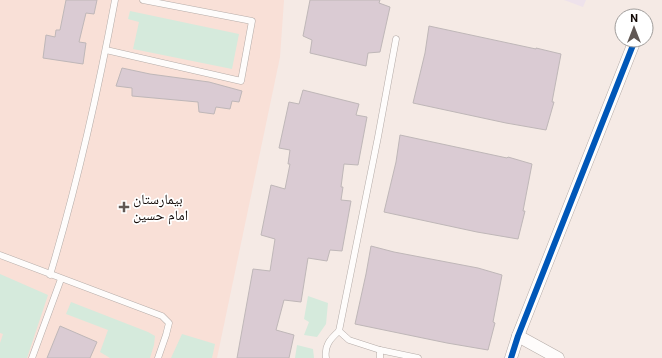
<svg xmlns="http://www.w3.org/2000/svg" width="662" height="358" font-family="Roboto,'Noto Naskh Arabic',sans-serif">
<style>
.built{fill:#f9e0d7}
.education{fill:#eee2eb}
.green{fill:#d5eadc}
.building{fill:#dacbd3;stroke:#bfb7b8}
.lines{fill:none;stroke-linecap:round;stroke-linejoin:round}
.service-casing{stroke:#b5aca8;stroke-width:7}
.minor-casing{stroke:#b5aca8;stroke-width:13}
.service{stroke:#fefcfb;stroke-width:6}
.minor{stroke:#fefcfb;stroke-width:12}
.cycleway-casing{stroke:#fff;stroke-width:8}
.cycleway{stroke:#0057b8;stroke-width:6}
.poi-dot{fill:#615854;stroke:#fff;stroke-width:1.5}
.labels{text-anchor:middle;stroke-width:3.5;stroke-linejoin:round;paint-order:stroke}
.poi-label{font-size:14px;fill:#120906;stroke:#fff;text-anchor:start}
</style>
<rect width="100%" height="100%" fill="#f5eae5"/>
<path class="built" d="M 0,0 L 284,0 L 280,57 L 217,358 L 0,358 Z"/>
<path class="education" d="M 564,0 L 586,0 L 583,7 Z"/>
<g class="green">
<path d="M 130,11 L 239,34 L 232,69 L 133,49 L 139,22 L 128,19 Z"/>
<path d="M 0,274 L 48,295 L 27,358 L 0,358 L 0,343 L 3,334 L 0,333 Z"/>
<path d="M 308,296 L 328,303 L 326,324 L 317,337 L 304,335 L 309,322 L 304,319 Z"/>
<path d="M 71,302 L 148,332 L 155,336 L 154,345 L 150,358 L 110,358 L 100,352 L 108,330 L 66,314 Z"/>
<path d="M 182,334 L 215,344 L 212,358 L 171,358 Z"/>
<path d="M 297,345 L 313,349 L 314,358 L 295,358 Z"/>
</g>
<g class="building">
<path d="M 66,0 L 97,0 L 94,14 L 86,13 L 79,42 L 86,43 L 83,64 L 43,58 L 46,35 L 55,37 L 56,30 L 60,30 Z"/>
<path d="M 310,0 L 380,0 L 379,3 L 390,7 L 380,52 L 368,53 L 366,66 L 310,53 L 312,40 L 303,36 Z"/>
<path d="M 429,26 L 536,49 L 536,48 L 561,54 L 552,102 L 554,102 L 546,130 L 506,123 L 413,103 L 425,53 Z"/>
<path d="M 122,68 L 150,74 L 209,82 L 242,91 L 239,102 L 232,101 L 230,109 L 216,107 L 214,114 L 199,112 L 198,102 L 132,96 L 132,88 L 116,86 Z"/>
<path d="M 303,90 L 359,104 L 356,115 L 367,117 L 358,165 L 344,164 L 341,187 L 343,187 L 341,200 L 351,201 L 342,251 L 330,250 L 327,261 L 308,258 L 301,302 L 284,300 L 276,330 L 294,335 L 289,358 L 237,358 L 253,269 L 270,271 L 275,239 L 261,235 L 271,185 L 285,189 L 290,164 L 288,164 L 290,150 L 279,148 L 289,102 L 299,104 Z"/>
<path d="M 400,135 L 507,158 L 508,157 L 532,164 L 523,211 L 525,211 L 518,239 L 477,232 L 384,212 L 396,162 Z"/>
<path d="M 371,246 L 394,252 L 478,268 L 502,275 L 493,322 L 495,323 L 488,350 L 447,343 L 355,324 L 366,274 Z"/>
<path d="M 60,326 L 97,342 L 90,358 L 47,358 Z"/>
</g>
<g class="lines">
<g class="service-casing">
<g id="service">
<path d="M 106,50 L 241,81 L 252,21 L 143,0"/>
<path d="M 0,255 L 162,316 L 169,323 L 166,335 L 158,358"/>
<path d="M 50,275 C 77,185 98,92 115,0"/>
<path d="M 339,331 L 378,137 L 396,39"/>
<path d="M 380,350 L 418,358"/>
<path d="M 32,358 L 61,279"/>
<path d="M 326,358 C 324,346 330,339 339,331 L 349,340 L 380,350 L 380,358"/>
</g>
</g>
<g class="minor-casing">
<g id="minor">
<path d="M 518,336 L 558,358"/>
<path d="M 511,358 L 518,336 L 635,40"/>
</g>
</g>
<use href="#service" class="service"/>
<use href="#minor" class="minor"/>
<g class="cycleway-casing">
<path id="cycleway" d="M 511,358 L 518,336 L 635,40"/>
</g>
<use href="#cycleway" class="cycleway"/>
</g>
<path class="poi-dot" d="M122 201h4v4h4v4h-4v4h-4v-4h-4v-4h4z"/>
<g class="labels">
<g class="poi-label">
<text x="133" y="204">بیمارستان<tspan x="133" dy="16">امام حسین</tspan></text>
</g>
</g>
<g transform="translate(634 28)"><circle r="19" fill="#ffffff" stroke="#a09d9b"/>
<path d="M0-3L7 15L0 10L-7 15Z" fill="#615854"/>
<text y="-6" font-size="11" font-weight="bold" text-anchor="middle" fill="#120906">N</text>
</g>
</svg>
